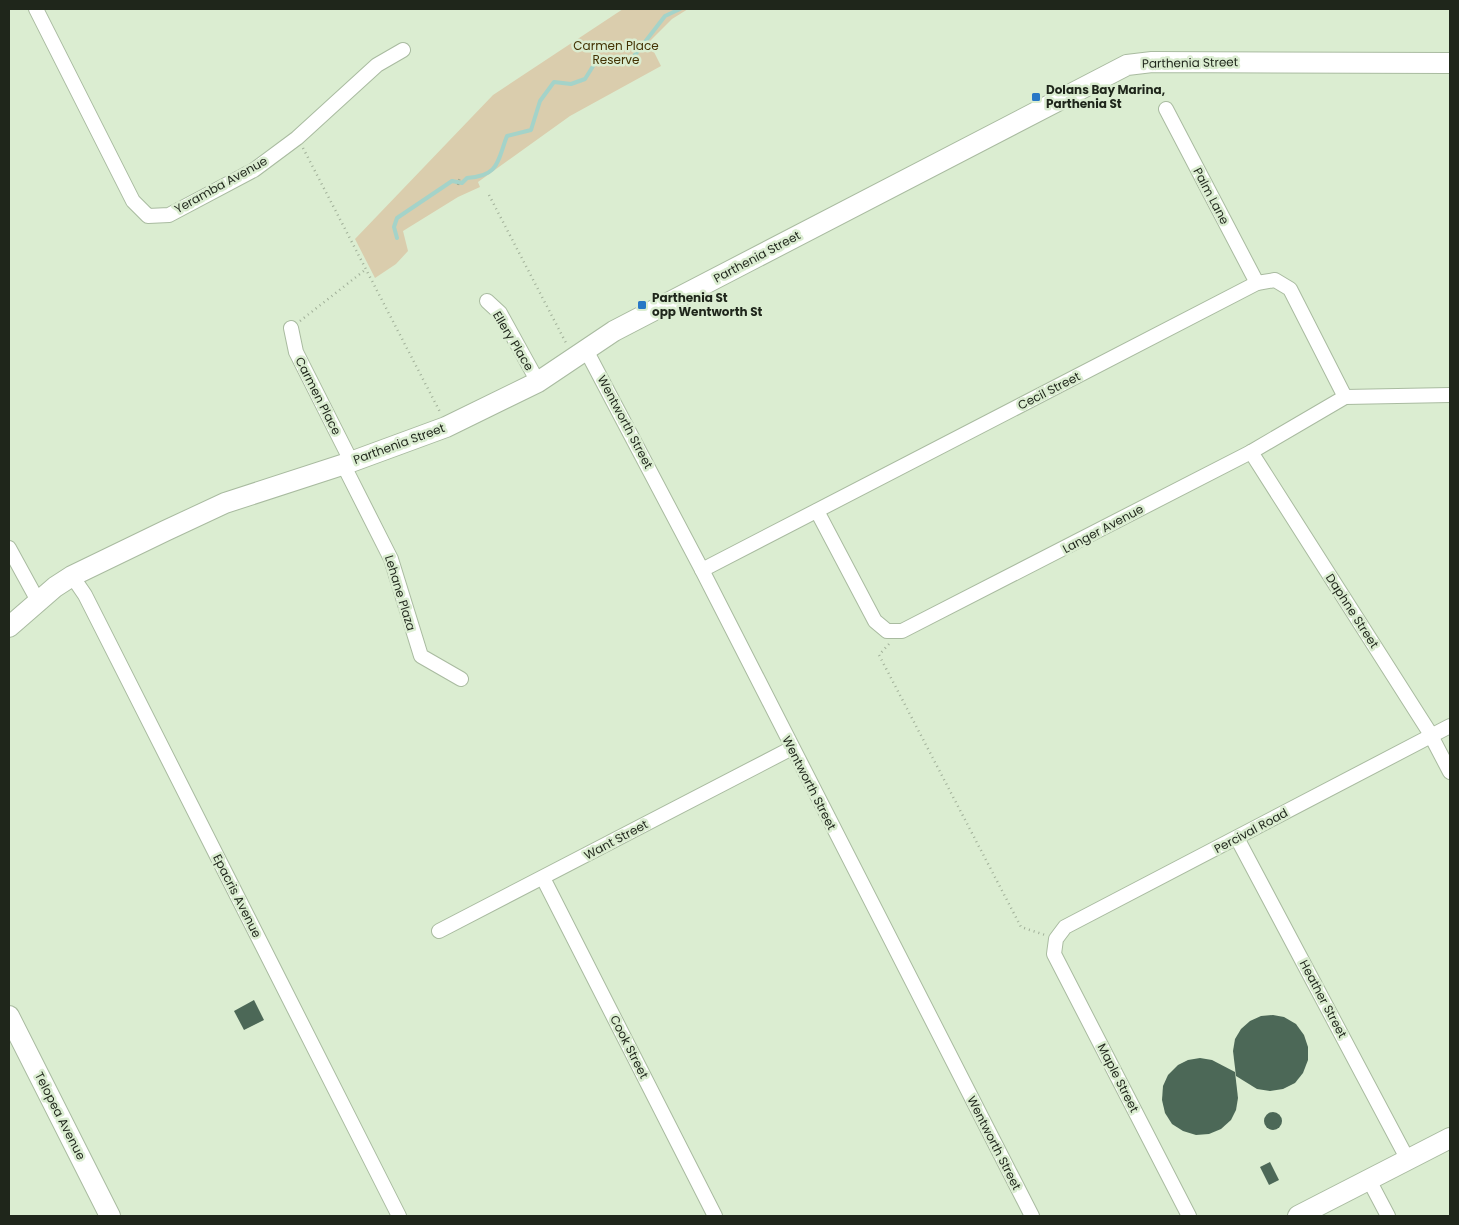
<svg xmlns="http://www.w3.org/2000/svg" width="1459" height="1225" font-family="Poppins,sans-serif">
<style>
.green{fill:#dacdad}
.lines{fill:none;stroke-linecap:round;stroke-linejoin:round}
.stream{stroke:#a4d3c9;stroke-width:4}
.building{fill:#4c6857}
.street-casing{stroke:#a9bba0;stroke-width:16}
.secondary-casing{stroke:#a9bba0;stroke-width:22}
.path{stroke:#a1b099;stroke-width:2.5;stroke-dasharray:1 4;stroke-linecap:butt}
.street{stroke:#fff;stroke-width:14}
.secondary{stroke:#fff;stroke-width:20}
.poi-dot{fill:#2877c6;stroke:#dbedd1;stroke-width:2}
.labels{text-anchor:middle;stroke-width:5;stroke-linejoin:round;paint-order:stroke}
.park-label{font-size:12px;fill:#433203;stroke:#dbedd1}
.street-label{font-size:12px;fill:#1f261b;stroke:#dbedd1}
.poi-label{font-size:12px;font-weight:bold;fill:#1f261b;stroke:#dbedd1;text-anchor:start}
</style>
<rect width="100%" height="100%" fill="#dbedd1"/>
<path class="green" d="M 623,9 L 688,9 L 672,19 L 649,42 L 661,66 L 570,116 L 478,182 L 480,187 L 458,197 L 403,231 L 408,251 L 396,264 L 375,278 L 355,239 L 493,95 Z"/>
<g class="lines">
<path class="stream" d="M 397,238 L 394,227 L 397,218 L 452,181 L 462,183 L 467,178 C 499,176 497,162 507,136 L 531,130 L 540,101 L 554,82 L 571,84 L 585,79 L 595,63 L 605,60 L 631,60 L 665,16 L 680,9"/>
</g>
<g class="building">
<path d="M 254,1000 L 264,1020 L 244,1030 L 234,1011 Z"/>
<path d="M 1273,1015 L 1284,1017 L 1296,1024 L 1304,1035 L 1308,1047 L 1308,1060 L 1303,1073 L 1295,1083 L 1283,1089 L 1270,1091 L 1257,1089 L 1236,1076 L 1233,1051 L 1235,1039 L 1241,1029 L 1250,1021 L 1261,1016 Z"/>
<path d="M 1200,1058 L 1212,1060 L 1235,1072 L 1238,1098 L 1236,1110 L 1231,1120 L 1221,1129 L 1209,1134 L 1196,1135 L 1183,1131 L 1172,1124 L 1165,1113 L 1162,1100 L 1163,1086 L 1168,1075 L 1178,1065 L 1188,1060 Z"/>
<circle cx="1273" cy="1121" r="9"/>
<path d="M 1270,1162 L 1279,1180 L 1269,1185 L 1260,1167 Z"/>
</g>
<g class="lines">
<g class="street-casing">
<g id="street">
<path d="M 36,9 L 133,201 L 148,216 L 169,215 L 254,170 L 297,138 L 377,65 L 403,50"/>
<path d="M 1166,109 L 1257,283"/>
<path d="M 487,301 L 500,313 L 538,382"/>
<path d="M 291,328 L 296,352 L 348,455 L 346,470 L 391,559 L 421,656 L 461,679"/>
<path d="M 586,350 L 702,570 L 1032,1216"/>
<path d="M 1251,452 L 1428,730 L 1450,772"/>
<path d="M 817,511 L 875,621 L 887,631 L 902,631 L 1251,452 L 1345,397 L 1450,395"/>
<path d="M 9,548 L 38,601"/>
<path d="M 702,570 L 1257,283 L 1275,280 L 1290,289 L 1345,397"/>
<path d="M 72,576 L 85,595 L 399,1216"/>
<path d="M 1237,838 L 1408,1160"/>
<path d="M 543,878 L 715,1216"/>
<path d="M 439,931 L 792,748"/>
<path d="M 1369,1180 L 1388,1216"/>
<path d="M 1189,1216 L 1054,954 L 1056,939 L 1065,927 L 1450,726"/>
</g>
</g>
<g class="secondary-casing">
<g id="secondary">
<path d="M 9,627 L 55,587 L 72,576 L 165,531 L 225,503 L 348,463 L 446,427 L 538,382 L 614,331 L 1127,65 L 1152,62 L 1450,63"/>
<path d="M 9,1016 L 110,1216"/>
<path d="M 1298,1216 L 1450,1138"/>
</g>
</g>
<g class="path">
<path d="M 303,148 L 440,412"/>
<path d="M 458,185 L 460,176"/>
<path d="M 489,195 L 566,343"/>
<path d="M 300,321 L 365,270"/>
<path d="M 889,644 L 879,655 L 1021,927 L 1045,935"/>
</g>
<use href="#street" class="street"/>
<use href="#secondary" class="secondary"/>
</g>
<g class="poi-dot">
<rect x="1031" y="92" width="10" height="10" rx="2.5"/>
<rect x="637" y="300" width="10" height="10" rx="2.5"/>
</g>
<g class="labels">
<g class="park-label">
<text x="616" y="50">Carmen Place<tspan x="616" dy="14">Reserve</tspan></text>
</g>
<g class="street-label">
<text transform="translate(1190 63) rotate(-1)" y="4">Parthenia Street</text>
<text transform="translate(221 185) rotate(-29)" y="4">Yeramba Avenue</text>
<text transform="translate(1211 196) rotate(62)" y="4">Palm Lane</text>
<text transform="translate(757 257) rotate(-28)" y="4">Parthenia Street</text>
<text transform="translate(513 341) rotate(59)" y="4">Ellery Place</text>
<text transform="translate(1049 391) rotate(-27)" y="4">Cecil Street</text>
<text transform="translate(318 396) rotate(63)" y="4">Carmen Place</text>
<text transform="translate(625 422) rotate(62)" y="4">Wentworth Street</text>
<text transform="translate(399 444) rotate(-20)" y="4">Parthenia Street</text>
<text transform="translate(1103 529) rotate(-28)" y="4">Langer Avenue</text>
<text transform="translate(400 593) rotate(73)" y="4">Lehane Plaza</text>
<text transform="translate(1352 611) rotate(57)" y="4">Daphne Street</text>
<text transform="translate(809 783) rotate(63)" y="4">Wentworth Street</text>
<text transform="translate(1251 831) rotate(-28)" y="4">Percival Road</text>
<text transform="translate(616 840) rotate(-28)" y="4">Want Street</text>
<text transform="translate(237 896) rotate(63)" y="4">Epacris Avenue</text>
<text transform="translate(1323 999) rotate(62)" y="4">Heather Street</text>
<text transform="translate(629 1047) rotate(63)" y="4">Cook Street</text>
<text transform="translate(1118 1078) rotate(63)" y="4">Maple Street</text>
<text transform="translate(60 1116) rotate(63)" y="4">Telopea Avenue</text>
<text transform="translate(994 1143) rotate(63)" y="4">Wentworth Street</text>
</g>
<g class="poi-label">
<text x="1046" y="94">Dolans Bay Marina,<tspan x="1046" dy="14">Parthenia St</tspan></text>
<text x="652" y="302">Parthenia St<tspan x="652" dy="14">opp Wentworth St</tspan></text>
</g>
</g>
<rect width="1459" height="1225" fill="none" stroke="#1f261b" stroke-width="20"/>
</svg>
